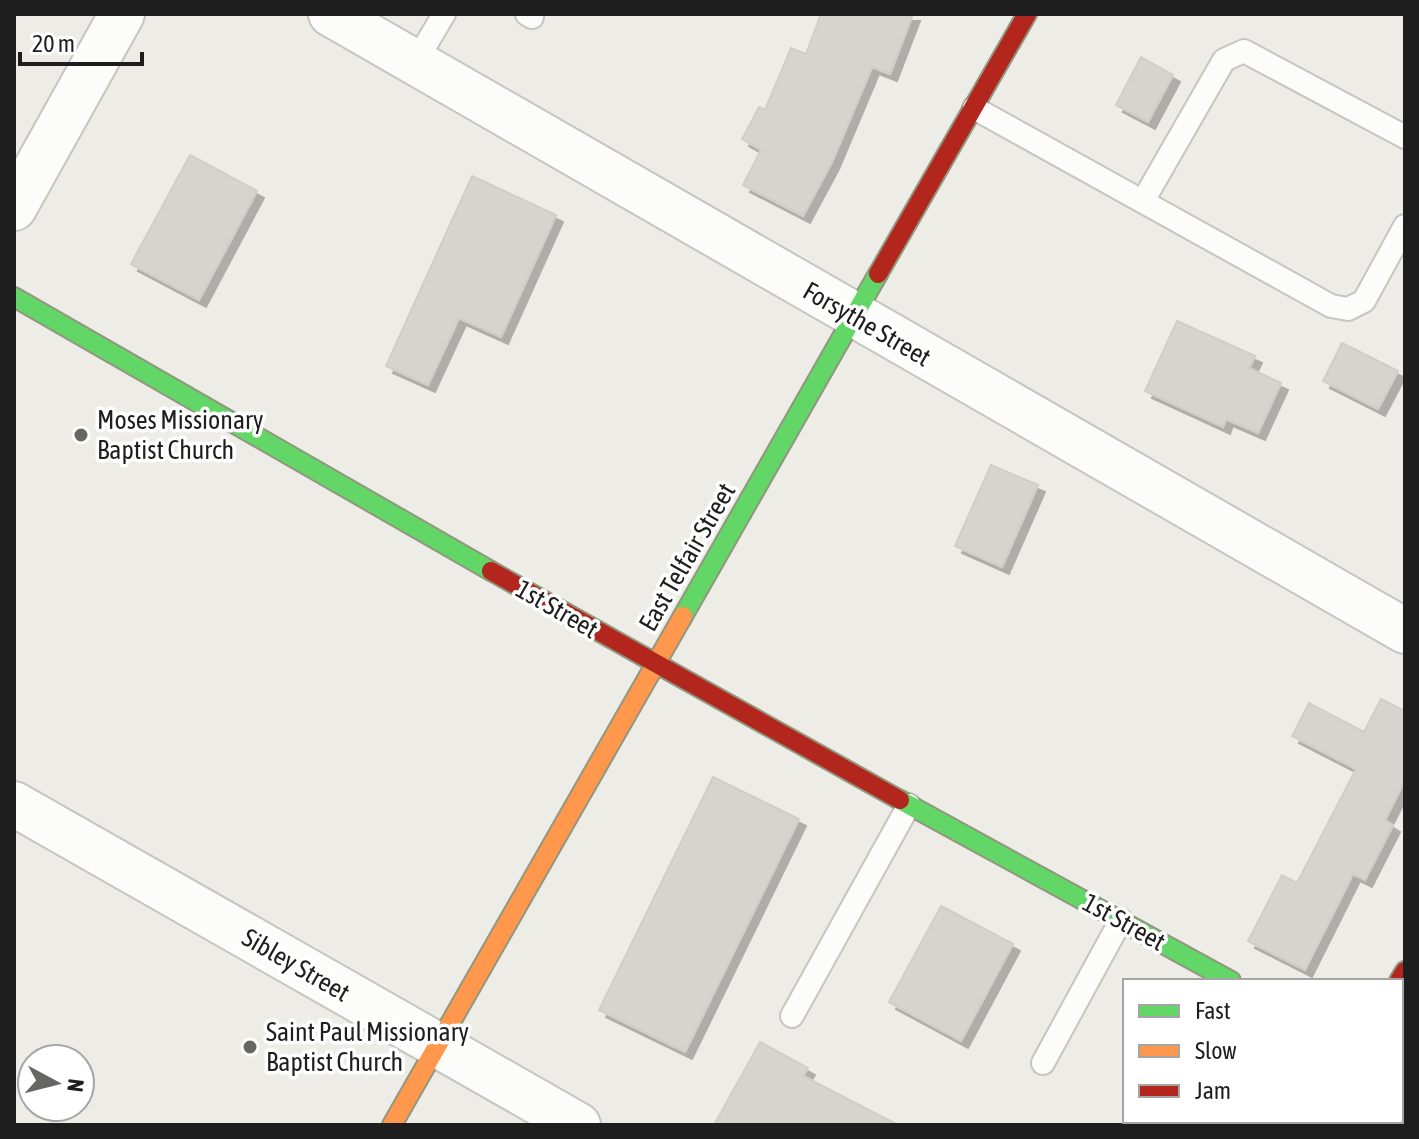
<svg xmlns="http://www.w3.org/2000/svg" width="1419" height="1139" font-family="'Asap Condensed',sans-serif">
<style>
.building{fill:#d6d4cf;stroke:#d0cec7;stroke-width:2;filter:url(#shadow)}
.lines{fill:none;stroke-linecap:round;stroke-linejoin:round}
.lane-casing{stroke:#c5c5c2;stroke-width:26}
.street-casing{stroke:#c5c5c2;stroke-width:48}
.fast-casing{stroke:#91977e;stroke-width:22}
.slow-casing{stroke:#91977e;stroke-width:22}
.jam-casing{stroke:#91977e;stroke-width:22}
.lane{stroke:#fcfcfb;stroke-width:22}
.street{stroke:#fcfcfb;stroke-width:44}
.fast{stroke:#63d668;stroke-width:18}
.slow{stroke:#ff974d;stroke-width:18}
.jam{stroke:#b3261e;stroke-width:18}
.poi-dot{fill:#666664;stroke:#fff;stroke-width:3}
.labels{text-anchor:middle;stroke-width:7;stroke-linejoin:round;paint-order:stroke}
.street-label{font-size:26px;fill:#1e1e1e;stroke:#fff}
.poi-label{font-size:26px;fill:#1e1e1e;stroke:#fff;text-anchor:start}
</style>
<defs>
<filter id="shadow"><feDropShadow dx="7" dy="7" stdDeviation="0" flood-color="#0004"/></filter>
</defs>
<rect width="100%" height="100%" fill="#edece6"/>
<g class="building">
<path d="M 821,14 L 913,14 L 890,74 L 872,67 L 832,162 L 803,216 L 743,185 L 761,150 L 742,139 L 759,107 L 765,110 L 791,48 L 806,54 Z"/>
<path d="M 1141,57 L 1173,75 L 1148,122 L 1116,105 Z"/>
<path d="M 190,155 L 257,191 L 199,300 L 131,264 Z"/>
<path d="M 472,176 L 556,215 L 501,337 L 459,318 L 428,385 L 386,366 Z"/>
<path d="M 1177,321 L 1255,356 L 1249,368 L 1281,383 L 1258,433 L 1226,419 L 1223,427 L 1145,391 Z"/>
<path d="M 1342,343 L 1398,371 L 1378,409 L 1323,381 Z"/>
<path d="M 991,465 L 1038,485 L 1002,567 L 955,546 Z"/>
<path d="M 1381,699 L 1405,711 L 1405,780 L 1385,820 L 1393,825 L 1365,880 L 1353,874 L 1305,970 L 1248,941 L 1282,875 L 1297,883 L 1356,769 L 1292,736 L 1309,703 L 1364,732 Z"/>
<path d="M 713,777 L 799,819 L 685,1052 L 599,1010 Z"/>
<path d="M 941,906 L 1013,944 L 961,1041 L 889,1002 Z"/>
<path d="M 760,1042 L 808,1068 L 803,1076 L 898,1125 L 714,1125 Z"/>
</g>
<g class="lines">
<g class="lane-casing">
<g id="lane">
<path d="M 527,14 L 532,17"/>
<path d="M 415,63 L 444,14"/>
<path d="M 974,108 L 1331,306 L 1348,309 L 1364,301 L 1405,226"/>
<path d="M 1143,201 L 1224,60 L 1244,51 L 1405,137"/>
<path d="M 792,1016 L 909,805"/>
<path d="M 1043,1063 L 1121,920"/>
</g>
</g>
<g class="street-casing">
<g id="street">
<path d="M 331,14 L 1405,631"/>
<path d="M 14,208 L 122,14"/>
<path d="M 14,804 L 578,1125"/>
<path d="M 1401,1076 L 1405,1079"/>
</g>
</g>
<g class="fast-casing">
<g id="fast">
<path d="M 14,297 L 491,571"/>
<path d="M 683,616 L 878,274"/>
<path d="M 900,800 L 1231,981"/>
<path d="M 1318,1125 L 1321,1121"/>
</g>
</g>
<g class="slow-casing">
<path id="slow" d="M 392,1125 L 683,616"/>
</g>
<g class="jam-casing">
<g id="jam">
<path d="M 878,274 L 1027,14"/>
<path d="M 491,571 L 900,800"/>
<path d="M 1399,981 L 1405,971"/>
</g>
</g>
<use href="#lane" class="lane"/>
<use href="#street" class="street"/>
<use href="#fast" class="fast"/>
<use href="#slow" class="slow"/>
<use href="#jam" class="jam"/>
</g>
<g class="poi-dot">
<circle cx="81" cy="435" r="8"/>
<circle cx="250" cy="1047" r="8"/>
</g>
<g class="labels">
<g class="street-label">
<text transform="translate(867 324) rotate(30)" y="9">Forsythe Street</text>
<text transform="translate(687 557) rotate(-60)" y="9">East Telfair Street</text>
<text transform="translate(557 609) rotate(30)" y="9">1st Street</text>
<text transform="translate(1124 922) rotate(29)" y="9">1st Street</text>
<text transform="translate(296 965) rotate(30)" y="9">Sibley Street</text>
</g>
<g class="poi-label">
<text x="97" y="429">Moses Missionary<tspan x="97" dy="30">Baptist Church</tspan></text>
<text x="266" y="1041">Saint Paul Missionary<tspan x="266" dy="30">Baptist Church</tspan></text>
</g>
</g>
<rect width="1419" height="1139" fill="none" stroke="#1e1e1e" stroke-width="32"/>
<rect x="1123" y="979" width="280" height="144" fill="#ffffff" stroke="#a5a5a5" stroke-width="2"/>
<rect x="1139" y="1005" width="40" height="12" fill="#63d668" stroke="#a5a5a5" stroke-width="2"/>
<text x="1195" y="1019" font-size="24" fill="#1e1e1e">Fast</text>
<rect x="1139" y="1045" width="40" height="12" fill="#ff974d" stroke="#a5a5a5" stroke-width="2"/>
<text x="1195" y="1059" font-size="24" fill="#1e1e1e">Slow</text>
<rect x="1139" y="1085" width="40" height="12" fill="#b3261e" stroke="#a5a5a5" stroke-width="2"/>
<text x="1195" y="1099" font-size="24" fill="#1e1e1e">Jam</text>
<g transform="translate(56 1083) rotate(97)"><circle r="38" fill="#ffffff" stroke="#a5a5a5" stroke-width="2"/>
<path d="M0-6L14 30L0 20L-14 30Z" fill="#666664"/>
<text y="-12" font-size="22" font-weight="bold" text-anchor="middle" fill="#1e1e1e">N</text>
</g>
<path d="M20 52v12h122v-12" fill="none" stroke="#1e1e1e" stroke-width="4"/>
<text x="32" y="52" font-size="24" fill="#1e1e1e" stroke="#ffffff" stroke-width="6" paint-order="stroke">20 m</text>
</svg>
